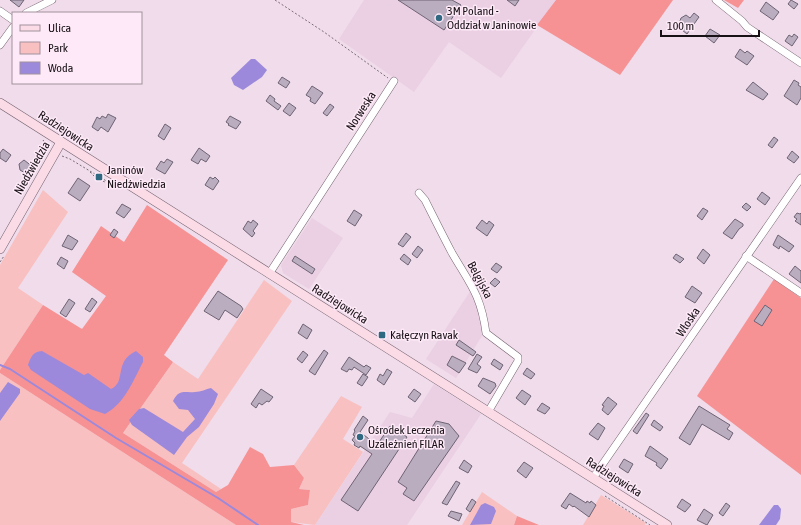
<svg xmlns="http://www.w3.org/2000/svg" width="801" height="525" font-family="'Asap Condensed',sans-serif">
<style>
.built{fill:#ebd0e3}
.green{fill:#f8c0c0}
.forest{fill:#f69294}
.water{fill:#9c89dc}
.lines{fill:none;stroke-linecap:round;stroke-linejoin:round}
.stream{stroke:#9c89dc;stroke-width:2}
.building{fill:#baadc0;stroke:#6e6374}
.street-casing{stroke:#74626f;stroke-width:8}
.secondary-casing{stroke:#74626f;stroke-width:10}
.path{stroke:#7a6d76;stroke-width:1;stroke-dasharray:2 2;stroke-linecap:butt}
.street{stroke:#fff;stroke-width:7}
.secondary{stroke:#fadbe6;stroke-width:9}
.poi-dot{fill:#2e6881;stroke:#fde9f7;stroke-width:1.5}
.labels{text-anchor:middle;stroke-width:3;stroke-linejoin:round;paint-order:stroke}
.poi-label{font-size:12px;fill:#171015;stroke:#fde9f7;text-anchor:start}
.street-label{font-size:12px;fill:#171015;stroke:#fde9f7}
</style>
<rect width="100%" height="100%" fill="#f0dcea"/>
<g class="built">
<path d="M 364,0 L 556,0 L 501,78 L 449,42 L 414,92 L 339,39 Z"/>
<path d="M 312,218 L 343,238 L 309,289 L 283,273 L 281,265 Z"/>
<path d="M 471,290 L 479,306 L 483,334 L 456,378 L 426,359 Z"/>
<path d="M 434,384 L 481,414 L 407,525 L 315,525 L 390,412 L 412,418 Z"/>
</g>
<g class="green">
<path d="M 43,190 L 68,212 L 18,288 L 43,305 L 0,370 L 0,265 Z"/>
<path d="M 264,280 L 292,301 L 182,463 L 221,489 L 216,492 L 123,433 L 173,362 L 198,379 Z"/>
<path d="M 0,373 L 236,525 L 0,525 Z"/>
<path d="M 341,396 L 362,407 L 343,439 L 363,452 L 315,525 L 291,522 L 291,509 L 308,505 L 310,490 L 299,489 L 304,478 L 294,465 Z"/>
<path d="M 482,492 L 517,516 L 514,525 L 462,525 Z"/>
<path d="M 601,495 L 646,523 L 645,525 L 583,525 Z"/>
</g>
<g class="forest">
<path d="M 556,0 L 673,0 L 620,75 L 537,25 Z"/>
<path d="M 724,0 L 744,0 L 738,8 Z"/>
<path d="M 147,205 L 228,260 L 164,355 L 173,362 L 123,433 L 216,492 L 228,485 L 250,447 L 263,454 L 270,467 L 294,465 L 304,478 L 299,489 L 310,490 L 308,505 L 291,509 L 291,522 L 304,525 L 236,525 L 0,373 L 0,370 L 43,305 L 82,329 L 106,296 L 72,272 L 101,226 L 124,242 Z"/>
<path d="M 774,279 L 801,298 L 801,475 L 697,396 Z"/>
<path d="M 517,516 L 539,525 L 514,525 Z"/>
</g>
<g class="water">
<path d="M 251,59 L 255,59 L 267,70 L 262,77 L 243,90 L 234,85 L 231,78 Z"/>
<path d="M 42,351 L 84,375 L 88,373 L 111,389 C 127,382 113,362 136,351 L 143,357 L 143,362 C 133,381 125,403 105,414 L 90,409 L 31,370 L 28,365 C 31,356 33,352 42,351 Z"/>
<path d="M 8,382 L 20,389 L 20,393 L 0,421 L 0,393 Z"/>
<path d="M 211,388 L 218,394 L 214,404 L 199,427 L 187,437 L 174,455 L 132,425 L 129,420 L 139,409 L 144,408 L 183,432 L 195,419 L 188,410 L 179,409 L 173,401 C 179,389 184,393 195,392 C 201,392 206,389 211,388 Z"/>
<path d="M 485,503 L 494,507 L 496,511 L 491,524 L 470,525 L 481,505 Z"/>
<path d="M 774,505 L 778,505 L 781,509 L 780,519 L 776,525 L 759,525 Z"/>
</g>
<g class="lines">
<path class="stream" d="M 0,365 L 10,369 L 116,438 L 218,498 L 258,525"/>
</g>
<g class="building">
<path d="M 10,0 L 24,0 L 19,7 Z"/>
<path d="M 398,0 L 452,0 L 461,5 L 444,30 Z"/>
<path d="M 507,0 L 519,0 L 515,6 Z"/>
<path d="M 791,0 L 798,4 L 794,9 L 788,4 Z"/>
<path d="M 766,2 L 779,12 L 773,20 L 760,11 Z"/>
<path d="M 694,13 L 699,17 L 687,34 L 682,30 L 684,27 L 679,24 L 681,18 L 686,15 L 690,18 Z"/>
<path d="M 710,29 L 720,35 L 714,43 L 705,36 Z"/>
<path d="M 794,34 L 798,37 L 792,46 L 785,41 L 789,35 L 792,37 Z"/>
<path d="M 740,49 L 745,53 L 747,51 L 754,56 L 747,65 L 735,57 Z"/>
<path d="M 282,77 L 290,82 L 286,88 L 278,83 Z"/>
<path d="M 794,80 L 799,83 L 798,85 L 801,87 L 801,98 L 797,105 L 784,96 Z"/>
<path d="M 753,82 L 768,94 L 763,100 L 746,90 Z"/>
<path d="M 312,86 L 323,93 L 315,104 L 310,101 L 311,98 L 306,95 Z"/>
<path d="M 270,95 L 275,99 L 274,101 L 281,106 L 278,110 L 266,101 Z"/>
<path d="M 289,103 L 296,108 L 290,116 L 283,111 Z"/>
<path d="M 330,104 L 334,107 L 327,116 L 323,113 Z"/>
<path d="M 108,114 L 116,118 L 108,132 L 101,127 L 98,131 L 92,127 L 97,117 L 100,119 L 102,116 L 106,118 Z"/>
<path d="M 230,116 L 241,122 L 236,129 L 228,125 L 229,124 L 226,122 Z"/>
<path d="M 165,124 L 171,128 L 164,140 L 158,136 Z"/>
<path d="M 774,137 L 778,140 L 772,148 L 768,145 Z"/>
<path d="M 199,148 L 210,156 L 206,162 L 201,159 L 198,164 L 191,160 Z"/>
<path d="M 3,149 L 11,155 L 6,162 L 0,158 L 0,153 Z"/>
<path d="M 792,151 L 799,157 L 794,163 L 787,158 Z"/>
<path d="M 167,159 L 173,162 L 165,174 L 156,169 L 161,161 L 164,163 Z"/>
<path d="M 24,160 L 33,167 L 30,173 L 27,171 L 25,173 L 20,170 L 19,164 Z"/>
<path d="M 210,177 L 213,179 L 215,177 L 219,181 L 213,190 L 205,185 Z"/>
<path d="M 78,178 L 90,186 L 80,201 L 68,193 Z"/>
<path d="M 762,192 L 770,198 L 765,205 L 757,199 Z"/>
<path d="M 746,203 L 751,207 L 747,211 L 742,207 Z"/>
<path d="M 122,204 L 131,209 L 124,218 L 116,213 Z"/>
<path d="M 703,208 L 708,211 L 702,220 L 697,216 Z"/>
<path d="M 354,210 L 362,215 L 355,226 L 347,221 Z"/>
<path d="M 797,213 L 800,214 L 801,213 L 801,225 L 795,221 L 797,219 L 794,217 Z"/>
<path d="M 735,219 L 743,224 L 743,226 L 739,229 L 732,239 L 723,233 Z"/>
<path d="M 253,220 L 258,224 L 253,231 L 255,233 L 252,237 L 243,229 L 248,221 L 251,223 Z"/>
<path d="M 482,220 L 487,224 L 489,221 L 494,225 L 487,236 L 476,228 Z"/>
<path d="M 114,229 L 118,232 L 114,238 L 110,235 Z"/>
<path d="M 406,233 L 411,237 L 403,247 L 398,244 Z"/>
<path d="M 68,235 L 78,241 L 72,250 L 62,246 Z"/>
<path d="M 778,235 L 794,246 L 789,252 L 780,246 L 779,249 L 773,245 Z"/>
<path d="M 418,246 L 423,250 L 417,258 L 412,254 Z"/>
<path d="M 703,249 L 710,255 L 704,264 L 697,258 Z"/>
<path d="M 404,254 L 411,260 L 408,265 L 400,259 Z"/>
<path d="M 676,254 L 684,259 L 680,263 L 673,258 Z"/>
<path d="M 295,256 L 315,269 L 312,274 L 292,261 Z"/>
<path d="M 61,257 L 68,261 L 64,269 L 57,264 Z"/>
<path d="M 496,263 L 502,267 L 497,273 L 491,269 Z"/>
<path d="M 795,266 L 801,271 L 801,283 L 789,274 Z"/>
<path d="M 495,278 L 500,282 L 495,287 L 490,283 Z"/>
<path d="M 692,286 L 702,293 L 695,303 L 685,297 Z"/>
<path d="M 218,291 L 241,306 L 243,309 L 237,318 L 225,310 L 219,320 L 204,311 Z"/>
<path d="M 92,298 L 97,302 L 90,312 L 85,309 Z"/>
<path d="M 69,299 L 75,303 L 66,317 L 60,313 Z"/>
<path d="M 765,305 L 772,310 L 762,326 L 754,321 Z"/>
<path d="M 303,324 L 312,330 L 307,339 L 298,333 Z"/>
<path d="M 459,340 L 476,352 L 473,356 L 456,345 Z"/>
<path d="M 324,350 L 328,353 L 315,375 L 309,371 Z"/>
<path d="M 303,351 L 308,355 L 302,363 L 297,359 Z"/>
<path d="M 477,354 L 482,357 L 477,364 L 481,367 L 477,373 L 468,369 Z"/>
<path d="M 452,356 L 466,363 L 459,373 L 447,365 Z"/>
<path d="M 349,357 L 364,367 L 366,365 L 371,368 L 366,375 L 354,367 L 352,370 L 349,369 L 347,372 L 341,369 Z"/>
<path d="M 494,359 L 503,365 L 500,370 L 491,364 Z"/>
<path d="M 527,368 L 535,374 L 531,379 L 523,374 Z"/>
<path d="M 387,369 L 392,372 L 384,385 L 377,380 L 380,374 L 383,376 Z"/>
<path d="M 363,374 L 368,377 L 362,386 L 357,383 Z"/>
<path d="M 483,378 L 495,383 L 496,386 L 490,394 L 478,386 Z"/>
<path d="M 261,389 L 273,397 L 269,402 L 267,401 L 262,405 L 259,403 L 256,408 L 251,404 Z"/>
<path d="M 414,389 L 421,394 L 415,402 L 408,397 Z"/>
<path d="M 522,390 L 531,396 L 525,405 L 516,398 Z"/>
<path d="M 608,397 L 617,404 L 608,415 L 602,410 L 604,406 L 602,405 Z"/>
<path d="M 542,403 L 550,408 L 545,414 L 537,410 Z"/>
<path d="M 699,406 L 730,425 L 727,429 L 733,433 L 729,440 L 702,424 L 690,445 L 679,438 Z"/>
<path d="M 646,413 L 649,415 L 637,434 L 633,431 Z"/>
<path d="M 363,416 L 368,420 L 360,432 L 377,445 L 390,426 L 407,437 L 358,511 L 341,500 L 372,454 L 360,446 L 359,448 L 354,445 L 355,443 L 352,440 L 355,436 L 353,435 L 355,431 L 354,430 Z"/>
<path d="M 654,420 L 663,427 L 660,431 L 651,425 Z"/>
<path d="M 436,421 L 449,424 L 459,436 L 414,501 L 403,494 L 407,488 L 398,482 Z"/>
<path d="M 598,423 L 605,428 L 598,440 L 589,434 Z"/>
<path d="M 650,446 L 668,459 L 661,469 L 656,465 L 657,463 L 645,456 Z"/>
<path d="M 624,459 L 633,464 L 628,473 L 619,467 Z"/>
<path d="M 464,460 L 472,466 L 468,473 L 459,468 Z"/>
<path d="M 524,462 L 533,468 L 526,478 L 517,471 Z"/>
<path d="M 456,481 L 460,483 L 447,505 L 442,503 Z"/>
<path d="M 570,493 L 586,503 L 587,501 L 590,503 L 591,501 L 596,505 L 589,517 L 574,506 L 573,507 L 569,504 L 566,509 L 561,506 Z"/>
<path d="M 472,499 L 476,502 L 470,512 L 466,509 Z"/>
<path d="M 682,499 L 691,505 L 685,512 L 677,507 Z"/>
<path d="M 726,503 L 730,506 L 723,516 L 719,513 Z"/>
<path d="M 704,509 L 713,515 L 707,525 L 697,520 Z"/>
<path d="M 451,511 L 462,514 L 459,521 L 448,516 Z"/>
</g>
<g class="lines">
<g class="street-casing">
<g id="street">
<path d="M 716,0 L 742,21 L 747,27 L 801,63"/>
<path d="M 0,11 L 13,20"/>
<path d="M 26,13 L 52,0"/>
<path d="M 0,45 L 13,27"/>
<path d="M 419,193 L 425,200 C 434,218 443,236 452,253 C 470,284 481,295 486,333 L 518,357 L 518,361 L 488,412"/>
<path d="M 746,256 L 801,293"/>
<path d="M 269,274 L 394,81"/>
<path d="M 593,478 L 801,178"/>
</g>
</g>
<g class="secondary-casing">
<g id="secondary">
<path d="M 0,103 L 667,525"/>
<path d="M 0,249 L 61,142"/>
</g>
</g>
<g class="path">
<path d="M 275,0 L 324,32 L 388,78"/>
<path d="M 43,140 L 48,147"/>
<path d="M 62,156 L 70,159 L 118,188"/>
<path d="M 90,172 L 96,178 L 105,182"/>
<path d="M 0,262 L 4,256"/>
<path d="M 605,496 L 650,525"/>
</g>
<use href="#street" class="street"/>
<use href="#secondary" class="secondary"/>
</g>
<g class="poi-dot">
<circle cx="439" cy="18" r="4"/>
<rect x="95" y="173" width="8" height="8" rx="2"/>
<rect x="378" y="331" width="8" height="8" rx="2"/>
<circle cx="360" cy="437" r="4"/>
</g>
<g class="labels">
<g class="poi-label">
<text x="447" y="15">3M Poland -<tspan x="447" dy="14">Oddział w Janinowie</tspan></text>
<text x="107" y="174">Janinów<tspan x="107" dy="14">Niedźwiedzia</tspan></text>
<text x="390" y="339">Kałęczyn Ravak</text>
<text x="368" y="434">Ośrodek Leczenia<tspan x="368" dy="14">Uzależnień FILAR</tspan></text>
</g>
<g class="street-label">
<text transform="translate(361 111) rotate(-57)" y="4">Norweska</text>
<text transform="translate(66 131) rotate(33)" y="4">Radziejowicka</text>
<text transform="translate(32 168) rotate(-60)" y="4">Niedźwiedzia</text>
<text transform="translate(480 280) rotate(62)" y="4">Belgijska</text>
<text transform="translate(340 304) rotate(32)" y="4">Radziejowicka</text>
<text transform="translate(688 322) rotate(-56)" y="4">Włoska</text>
<text transform="translate(614 477) rotate(32)" y="4">Radziejowicka</text>
</g>
</g>
<rect x="12" y="12" width="130" height="72" fill="#fde9f7" stroke="#a1929d"/>
<rect x="20" y="25" width="20" height="6" fill="#fadbe6" stroke="#a1929d"/>
<text x="48" y="32" font-size="12" fill="#171015">Ulica</text>
<rect x="20" y="42" width="20" height="12" fill="#f8c0c0" stroke="#a1929d"/>
<text x="48" y="52" font-size="12" fill="#171015">Park</text>
<rect x="20" y="62" width="20" height="12" fill="#9c89dc" stroke="#a1929d"/>
<text x="48" y="72" font-size="12" fill="#171015">Woda</text>
<path d="M661 30v6h98v-6" fill="none" stroke="#171015" stroke-width="2"/>
<text x="667" y="30" font-size="12" fill="#171015" stroke="#fde9f7" stroke-width="3" paint-order="stroke">100 m</text>
</svg>
